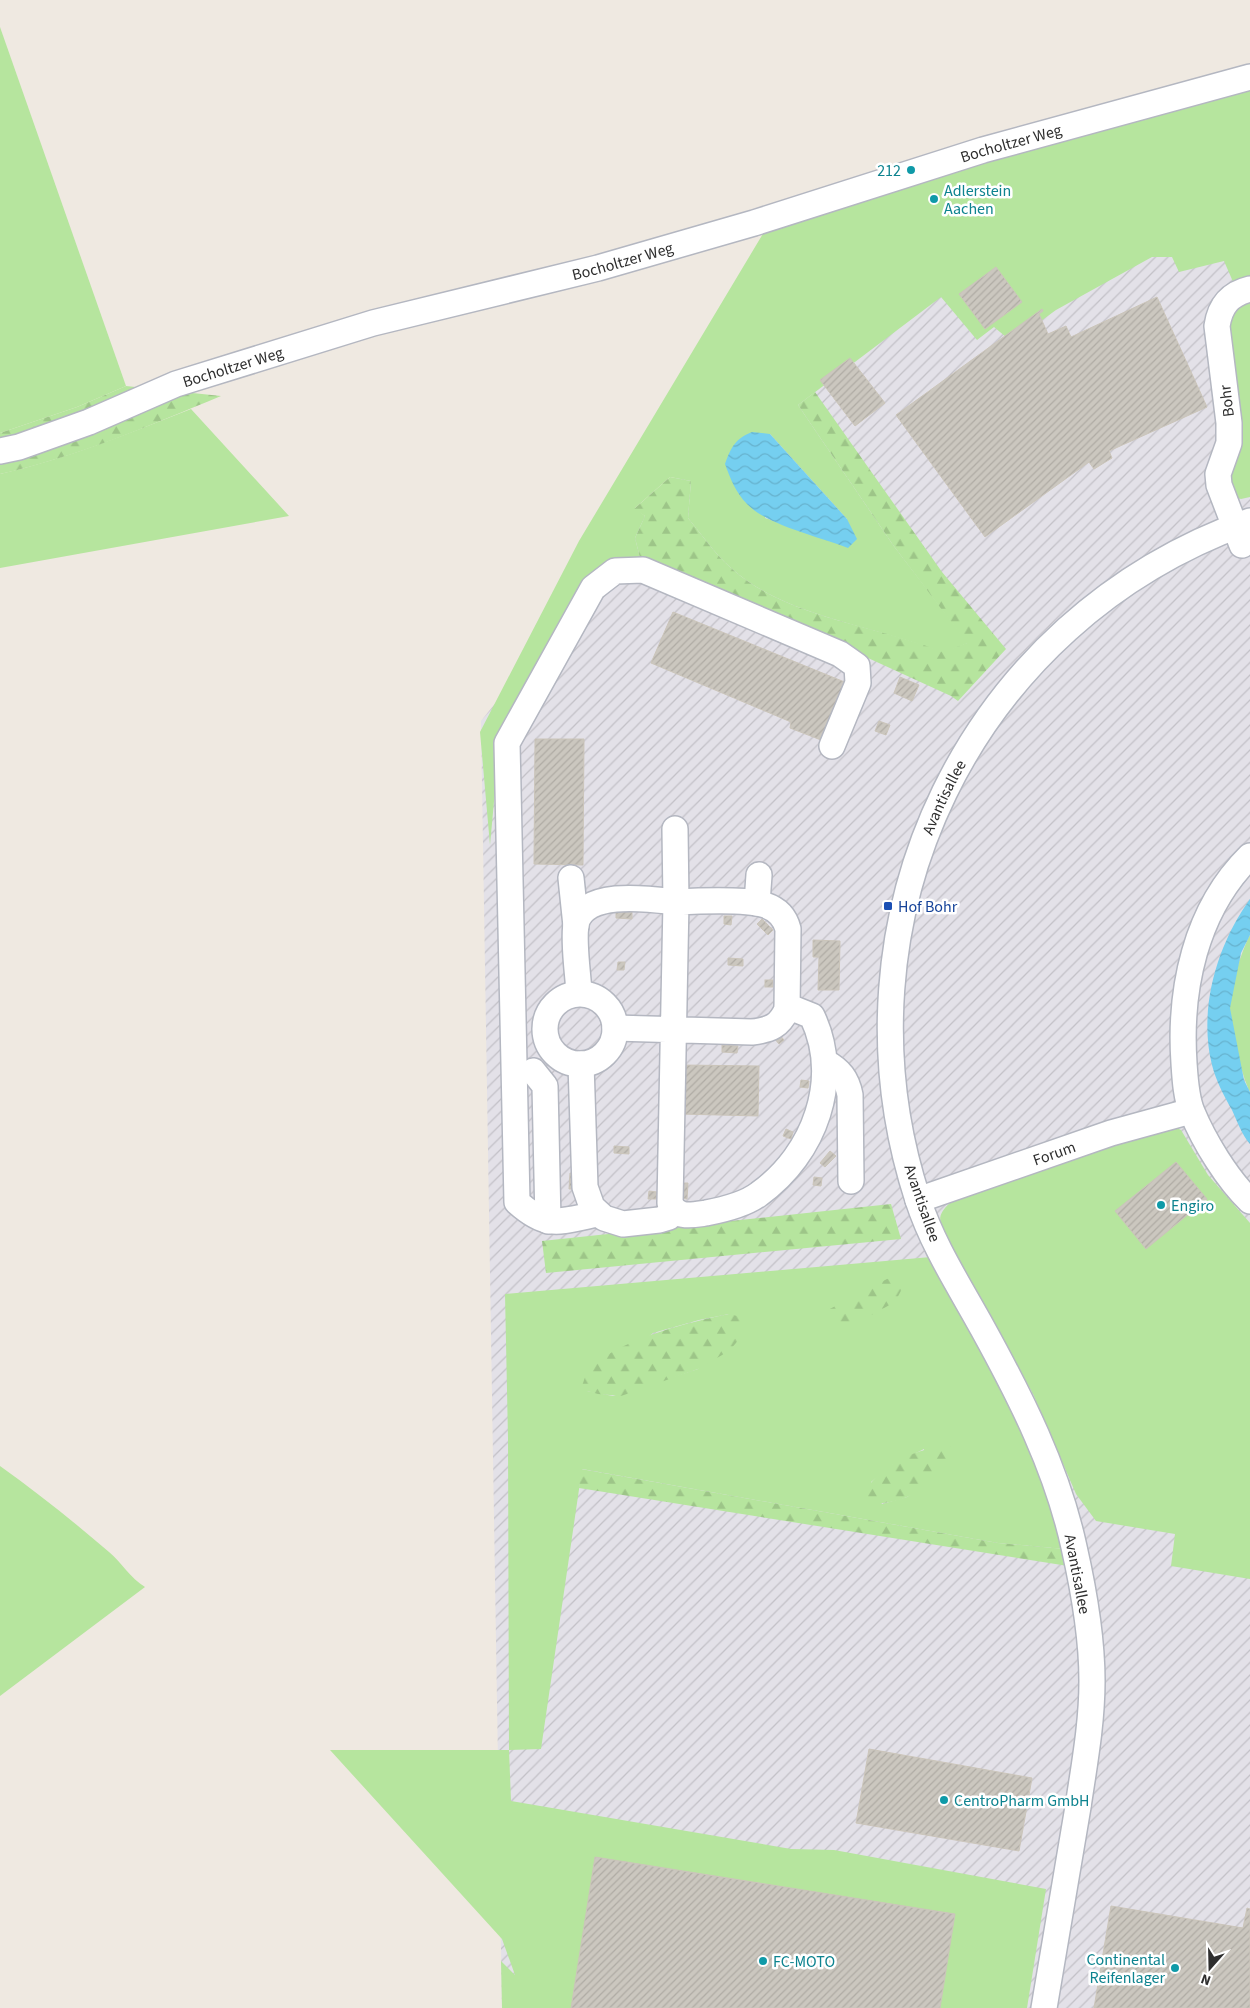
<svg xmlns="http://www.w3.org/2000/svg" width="1250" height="2008" font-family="'Source Sans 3',sans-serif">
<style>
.industrial{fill:url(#industrial-furrows)}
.grass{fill:#b6e59e;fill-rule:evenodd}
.forest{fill:url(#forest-firs)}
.water{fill:url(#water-waves)}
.building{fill:url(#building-hatch);stroke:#cbc5ba}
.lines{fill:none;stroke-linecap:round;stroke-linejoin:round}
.minor-casing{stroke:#b4b7c1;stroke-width:28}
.minor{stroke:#fff;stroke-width:25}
.culture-dot{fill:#0f9aa8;stroke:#fff;stroke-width:2}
.transit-dot{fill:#1a4fb4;stroke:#fff;stroke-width:2}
.labels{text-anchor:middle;stroke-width:5;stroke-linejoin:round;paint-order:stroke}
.street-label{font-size:16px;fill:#2e2e2e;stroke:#fff}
.culture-label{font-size:16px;fill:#0d838f;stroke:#fff;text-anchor:start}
.transit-label{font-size:16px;fill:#164399;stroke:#fff;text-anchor:start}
</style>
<defs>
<pattern id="industrial-furrows" width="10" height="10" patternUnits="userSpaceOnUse" patternTransform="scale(1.25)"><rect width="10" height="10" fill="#e3e1e8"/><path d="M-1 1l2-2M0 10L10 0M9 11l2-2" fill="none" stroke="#c3c1c7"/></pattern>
<pattern id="forest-firs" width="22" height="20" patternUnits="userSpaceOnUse" patternTransform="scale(1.25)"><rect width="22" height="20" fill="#b6e59e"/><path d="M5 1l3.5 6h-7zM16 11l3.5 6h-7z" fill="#9dc588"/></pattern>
<pattern id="water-waves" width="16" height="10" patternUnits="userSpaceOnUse" patternTransform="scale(1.25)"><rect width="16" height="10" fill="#75cff0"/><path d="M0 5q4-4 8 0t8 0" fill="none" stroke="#66b2ce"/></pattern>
<pattern id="building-hatch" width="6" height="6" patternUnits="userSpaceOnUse" patternTransform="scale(1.25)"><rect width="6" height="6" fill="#cbc7bf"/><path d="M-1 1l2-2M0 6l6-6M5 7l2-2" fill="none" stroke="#afaba4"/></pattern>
</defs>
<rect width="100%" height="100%" fill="#efe9e1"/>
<path class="industrial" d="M 1250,108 L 1250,2008 L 502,2008 L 481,721 L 872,231 Z"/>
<g class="grass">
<path d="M 0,27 L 126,386 L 77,407 L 0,433 Z"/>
<path d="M 1250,74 L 1250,497 L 1241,499 L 1230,495 L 1223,327 L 1234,284 L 1224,261 L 1179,272 L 1172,257 L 1152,257 L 1056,310 L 1012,342 L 994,327 L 977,340 L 941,297 L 798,405 L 893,545 L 968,643 L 943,653 C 876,625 786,618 731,568 C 715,554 702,535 688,518 L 691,481 L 670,477 L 635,508 L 645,516 L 635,538 L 641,562 L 604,567 L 497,769 L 490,845 L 480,732 L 579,541 L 770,222 ZM 770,434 L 847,519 L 800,530 L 765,518 Z"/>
<path d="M 191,409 L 289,516 L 0,568 L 0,474 C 66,459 128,434 191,409 Z"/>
<path d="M 1250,935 L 1250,1092 C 1241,1074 1231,1030 1230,1009 C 1229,990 1241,952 1250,935 Z"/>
<path d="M 1169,1124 L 1181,1130 L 1208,1175 L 1250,1223 L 1250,1579 L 1171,1566 L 1175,1534 L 1096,1521 L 1076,1494 L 1033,1394 L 947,1241 C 941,1224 934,1217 950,1203 Z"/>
<path d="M 931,1257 L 1013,1404 L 1040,1468 L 1065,1549 L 998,1543 L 582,1469 L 541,1749 L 509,1750 L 511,1801 L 791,1849 L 834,1850 L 1046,1889 L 1027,2008 L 502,2008 L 501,1961 L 515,1975 L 502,1939 L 330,1750 L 509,1750 L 508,1438 L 505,1294 ZM 729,1314 L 698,1369 L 613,1396 L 587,1391 L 653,1333 L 699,1320 ZM 924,1449 L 930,1483 L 907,1497 L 882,1504 L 871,1482 L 892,1465 Z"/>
<path d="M 0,1466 C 38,1493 74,1522 109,1552 C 122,1563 130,1578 145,1587 L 0,1696 Z"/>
</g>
<g class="forest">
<path d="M 126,386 L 221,396 C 148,426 77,457 0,474 L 0,433 L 77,407 Z"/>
<path d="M 815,392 L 942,572 L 1006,649 L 958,701 L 951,696 L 809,631 L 641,562 L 635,538 L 645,516 L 634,509 L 670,477 L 691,481 L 688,518 C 702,535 715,554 731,568 C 786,618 876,625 943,652 L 967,643 L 893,545 L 798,405 Z"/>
<path d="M 891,1204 L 901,1239 L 546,1273 L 542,1241 Z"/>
<path d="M 901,1276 L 904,1285 L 895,1302 L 853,1325 L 842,1328 L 832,1325 L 824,1319 L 824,1312 L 887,1279 Z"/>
<path d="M 729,1314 L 746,1318 L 742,1336 L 729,1351 L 698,1369 L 621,1396 L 598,1394 L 587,1391 L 582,1386 C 584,1381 585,1375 588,1372 C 611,1341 693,1321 729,1314 Z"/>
<path d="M 949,1445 L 955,1451 C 947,1482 902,1506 872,1503 L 865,1492 C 881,1463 917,1449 949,1445 Z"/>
<path d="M 581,1469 L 998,1543 L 1065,1549 L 1068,1566 L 579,1488 Z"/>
</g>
<g class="water">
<path d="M 752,432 L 770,434 L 847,519 L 857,539 L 848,548 C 819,537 767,525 747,504 C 736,493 730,478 725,464 C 731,447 736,438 752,432 Z"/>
<path d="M 1250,899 L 1250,935 L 1241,953 L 1230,1008 L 1244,1080 L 1250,1092 L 1250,1144 C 1242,1135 1237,1121 1232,1110 C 1224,1096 1216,1081 1212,1065 C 1198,1009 1217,945 1250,899 Z"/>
</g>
<g class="building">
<path d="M 996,267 L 1022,302 L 985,329 L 959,294 Z"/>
<path d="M 1157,297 L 1207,407 L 1109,451 L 1112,458 L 1094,469 L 1089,462 L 985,537 L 896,415 L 1042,309 L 1043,311 L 1039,314 L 1048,334 L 1066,326 L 1071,337 Z"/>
<path d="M 850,358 L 885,403 L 855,426 L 820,380 Z"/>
<path d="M 673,612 L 847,683 L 821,740 L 790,728 L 791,722 L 651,663 Z"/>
<path d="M 900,677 L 919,685 L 912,701 L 894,693 Z"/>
<path d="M 879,721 L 890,725 L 886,735 L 875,731 Z"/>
<path d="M 535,739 L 584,739 L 583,865 L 534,864 Z"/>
<path d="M 616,911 L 632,912 L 632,919 L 616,918 Z"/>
<path d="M 724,916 L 732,916 L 731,925 L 724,924 Z"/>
<path d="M 762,919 L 773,930 L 768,935 L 757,924 Z"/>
<path d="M 813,940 L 840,941 L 839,990 L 818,990 L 819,957 L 813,957 Z"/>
<path d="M 728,958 L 743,959 L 743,966 L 728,965 Z"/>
<path d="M 618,962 L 625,962 L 624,970 L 617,970 Z"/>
<rect x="765" y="980" width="8" height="7"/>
<path d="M 779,1034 L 784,1040 L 779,1044 L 774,1038 Z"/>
<path d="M 722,1045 L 738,1046 L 737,1053 L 722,1052 Z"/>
<path d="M 681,1065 L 759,1066 L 758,1116 L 680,1114 Z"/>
<path d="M 801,1080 L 809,1081 L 808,1088 L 800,1087 Z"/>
<path d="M 786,1129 L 793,1132 L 791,1139 L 783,1136 Z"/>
<path d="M 614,1146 L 629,1147 L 629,1154 L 614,1153 Z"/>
<path d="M 830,1151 L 836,1156 L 825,1167 L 820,1163 Z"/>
<path d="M 1176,1162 L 1207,1199 L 1146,1249 L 1115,1211 Z"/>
<path d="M 570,1173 L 577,1174 L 576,1189 L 569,1189 Z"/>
<path d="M 814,1177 L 822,1178 L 821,1186 L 813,1185 Z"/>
<path d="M 681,1183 L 688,1183 L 687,1199 L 680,1198 Z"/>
<path d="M 649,1191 L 657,1192 L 656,1199 L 648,1199 Z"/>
<path d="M 869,1749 L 1032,1778 L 1019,1851 L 856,1823 Z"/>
<path d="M 595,1857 L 955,1914 L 940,2008 L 571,2008 Z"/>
<path d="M 1111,1906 L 1243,1928 L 1247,1908 L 1250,1909 L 1250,2008 L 1094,2008 Z"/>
</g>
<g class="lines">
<g class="minor-casing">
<g id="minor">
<path id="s1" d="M 0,451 L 19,447 L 89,422 L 176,384 L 373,323 L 598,268 L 754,223 L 983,150 L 1250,77"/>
<path d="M 1242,545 L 1219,485 L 1218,474 L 1229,443 L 1229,423 L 1217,326 C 1220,306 1229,294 1250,289"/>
<path d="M 1250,856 C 1195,910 1179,990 1184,1063 C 1185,1078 1186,1098 1192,1112 C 1204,1141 1227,1179 1250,1201"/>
<path d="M 571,878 L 576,926"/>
<path d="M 757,903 L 759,875"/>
<path d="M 579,993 C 578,973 573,943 576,924 C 584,889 650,899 676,902 L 675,829"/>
<circle cx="580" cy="1029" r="35"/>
<path d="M 615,1028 L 752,1032 C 770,1030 780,1026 787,1009 L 788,929 C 785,917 777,909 765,905 C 748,899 696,901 676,902 C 674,1002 672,1103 670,1203 C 676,1219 692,1215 706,1213 C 722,1210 746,1204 759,1194 C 815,1154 842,1079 812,1016 L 787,1006"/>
<path d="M 825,1062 C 840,1070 847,1079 850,1095 L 851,1181"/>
<path d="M 581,1064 L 585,1187 L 592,1207 L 604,1218 L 623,1224 L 659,1220 L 669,1217 L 675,1211"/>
<path d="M 533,1071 L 545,1086 L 548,1221"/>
<path id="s2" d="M 918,1200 L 1111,1133 L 1191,1111"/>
<path d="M 598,1214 C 560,1221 548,1230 517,1202 L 507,743 L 593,588 L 615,571 L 643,570 L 840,654 L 857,666 L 858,683 L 832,746"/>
<path id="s3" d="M 1044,2008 C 1055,1941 1067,1874 1078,1807 C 1084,1766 1092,1724 1092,1681 C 1092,1636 1084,1591 1074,1547 C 1057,1469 1021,1398 983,1329 C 960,1287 933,1246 918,1200 C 826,919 970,620 1250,521"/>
</g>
</g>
<use href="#minor" class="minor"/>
</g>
<g class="culture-dot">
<circle cx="911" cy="170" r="5"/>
<circle cx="934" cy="199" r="5"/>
<circle cx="1161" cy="1205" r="5"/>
<circle cx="944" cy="1800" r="5"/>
<circle cx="763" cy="1961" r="5"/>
<circle cx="1175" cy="1968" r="5"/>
</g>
<rect class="transit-dot" x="883" y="901" width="10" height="10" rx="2.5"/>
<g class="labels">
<g class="street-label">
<text dy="6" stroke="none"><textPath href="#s1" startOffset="1058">Bocholtzer Weg</textPath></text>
<text dy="6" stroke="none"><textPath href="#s1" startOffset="652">Bocholtzer Weg</textPath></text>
<text dy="6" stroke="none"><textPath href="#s1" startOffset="248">Bocholtzer Weg</textPath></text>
<text transform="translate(1226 401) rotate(-97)" y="6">Bohr</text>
<text dy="6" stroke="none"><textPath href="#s3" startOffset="1262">Avantisallee</textPath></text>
<text dy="6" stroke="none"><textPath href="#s2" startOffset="144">Forum</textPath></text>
<text transform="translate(923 1203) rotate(71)" y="6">Avantisallee</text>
<text transform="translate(1078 1574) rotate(79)" y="6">Avantisallee</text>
</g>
<g class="culture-label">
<text x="901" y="176" text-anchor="end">212</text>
<text x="944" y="196">Adlerstein<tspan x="944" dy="18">Aachen</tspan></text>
<text x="1171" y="1211">Engiro</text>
<text x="954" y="1806">CentroPharm GmbH</text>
<text x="1165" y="1965" text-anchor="end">Continental<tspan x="1165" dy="18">Reifenlager</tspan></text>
<text x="773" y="1967">FC-MOTO</text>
</g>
<g class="transit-label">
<text x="898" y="912">Hof Bohr</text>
</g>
</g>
<g transform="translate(1210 1968) rotate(200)" stroke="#ffffff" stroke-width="4" paint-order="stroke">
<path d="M0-4L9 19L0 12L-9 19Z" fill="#2e2e2e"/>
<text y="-8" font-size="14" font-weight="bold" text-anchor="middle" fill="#2e2e2e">N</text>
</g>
</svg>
